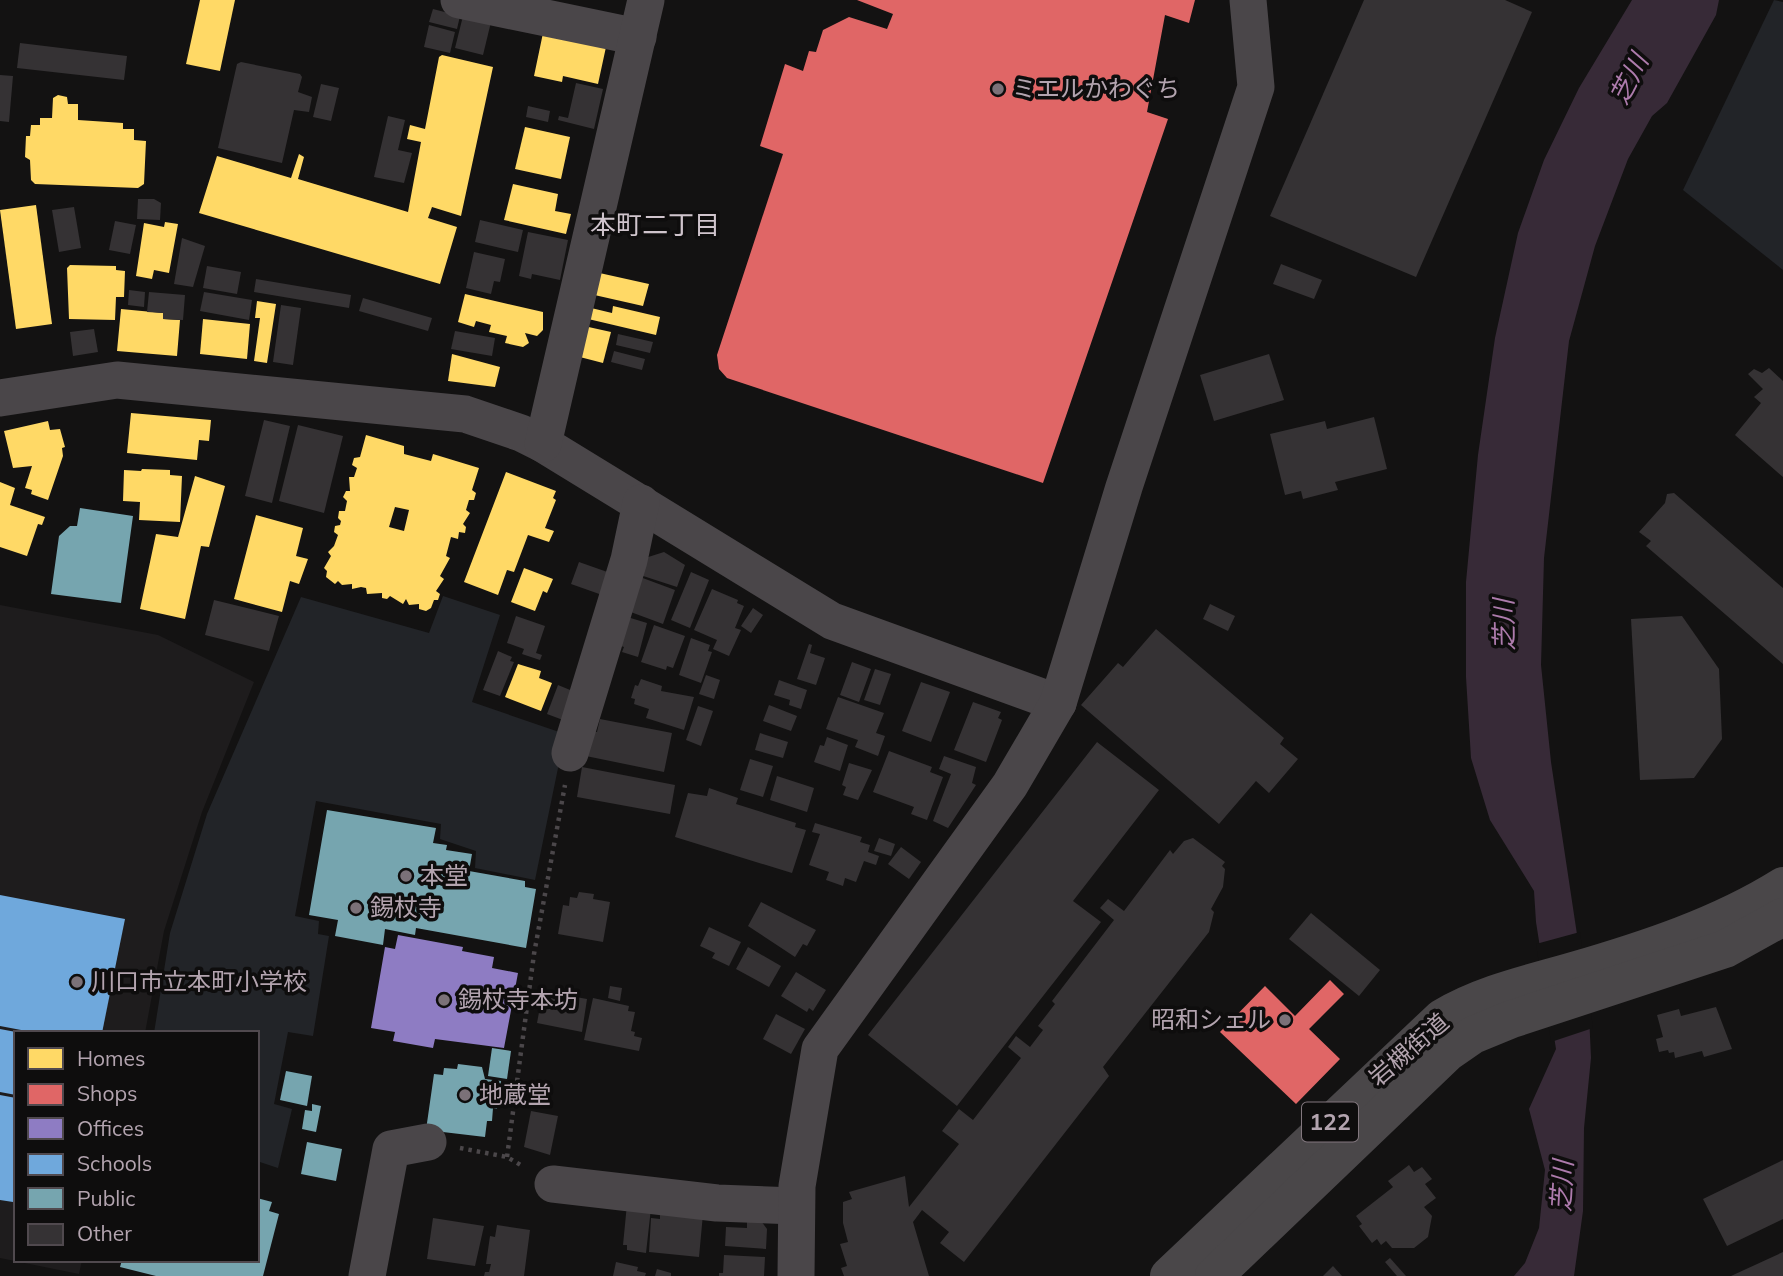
<svg xmlns="http://www.w3.org/2000/svg" width="1783" height="1276" font-family="Mulish,'Noto Sans JP',sans-serif">
<style>
.built{fill:#1e1c1d}
.green{fill:#222428}
.water{fill:#372a37}
.pier{fill:#131212}
.homes{fill:#ffd966;fill-rule:evenodd}
.shops{fill:#e06666}
.offices{fill:#8e7cc3}
.schools{fill:#6fa8dc}
.public{fill:#76a5af}
.building{fill:#353234}
.lines{fill:none;stroke-linecap:round;stroke-linejoin:round}
.path{stroke:#4b474a;stroke-width:4.5;stroke-dasharray:3.5 5;stroke-linecap:butt}
.minor{stroke:#4a4649;stroke-width:37}
.highway{stroke:#4a4749;stroke-width:38}
.poi-dot{fill:#7b7178;stroke:#0e0d0d;stroke-width:2.5}
.labels{text-anchor:middle;stroke-width:7;stroke-linejoin:round;paint-order:stroke}
.shield{fill:#0e0d0d;stroke:#82777e;stroke-width:2}
.shield-label{font-size:23px;font-weight:bold;fill:#b3a4af}
.poi-label{font-size:24px;fill:#b3a4af;stroke:#0e0d0d;text-anchor:start}
.street-label{font-size:24px;fill:#b3a4af;stroke:#0e0d0d}
.water-label{font-size:26px;font-style:italic;fill:#ad7bac;stroke:#0e0d0d}
.neighbourhood-label{font-size:26px;fill:#cfc4cc;stroke:#0e0d0d}
</style>
<rect width="100%" height="100%" fill="#131212"/>
<path class="built" d="M 0,605 L 158,635 L 254,682 L 202,812 L 164,931 L 145,1033 L 16,1033 L 16,1260 L 82,1260 L 79,1274 L 0,1258 Z"/>
<g class="green">
<path d="M 1774,0 L 1783,2 L 1783,270 L 1683,190 Z"/>
<path d="M 443,596 L 500,615 L 472,702 L 565,734 L 535,880 L 475,868 L 476,851 L 440,839 L 441,824 L 316,801 L 295,916 L 319,921 L 318,934 L 329,936 L 313,1036 L 288,1032 L 274,1104 L 292,1109 L 278,1168 L 257,1161 L 257,1033 L 154,1033 L 170,933 L 207,814 L 301,597 L 429,633 Z"/>
</g>
<path class="water" d="M 1632,0 L 1719,0 L 1716,15 L 1667,103 L 1652,116 L 1628,159 L 1595,246 L 1569,341 L 1544,558 L 1541,665 L 1551,762 L 1589,1014 L 1591,1058 L 1584,1128 L 1583,1211 L 1574,1276 L 1514,1276 L 1525,1263 L 1539,1228 L 1545,1170 L 1529,1109 L 1556,1049 L 1536,922 L 1534,891 L 1490,820 L 1471,758 L 1466,677 L 1466,582 L 1478,455 L 1495,338 L 1518,233 L 1544,160 L 1579,88 Z"/>
<path class="pier" d="M 1580,932 L 1593,1028 L 1551,1042 L 1536,944 Z"/>
<g class="homes">
<path d="M 200,0 L 235,0 L 220,71 L 186,64 Z"/>
<path d="M 543,33 L 606,47 L 598,84 L 563,76 L 562,82 L 534,76 Z"/>
<path d="M 442,55 L 493,67 L 461,216 L 432,207 L 428,218 L 457,227 L 440,284 L 199,213 L 217,156 L 291,178 L 299,154 L 304,157 L 298,179 L 408,212 L 421,142 L 407,139 L 410,125 L 425,129 L 439,57 Z"/>
<path d="M 58,95 L 67,97 L 68,104 L 78,104 L 78,120 L 123,123 L 123,129 L 134,129 L 134,140 L 146,141 L 144,184 L 138,188 L 35,184 L 31,180 L 30,160 L 25,157 L 26,136 L 30,136 L 31,125 L 40,125 L 40,118 L 52,118 L 53,98 Z"/>
<path d="M 525,127 L 570,137 L 561,179 L 515,169 Z"/>
<path d="M 513,184 L 558,194 L 555,211 L 571,214 L 566,234 L 504,220 Z"/>
<path d="M 36,205 L 52,324 L 16,329 L 0,210 Z"/>
<path d="M 165,222 L 178,224 L 169,273 L 154,270 L 152,279 L 136,276 L 144,223 L 164,227 Z"/>
<path d="M 70,265 L 116,266 L 116,270 L 125,271 L 124,297 L 116,297 L 115,320 L 69,319 L 67,268 Z"/>
<path d="M 595,272 L 649,284 L 643,306 L 590,294 Z"/>
<path d="M 465,294 L 543,312 L 543,330 L 537,336 L 525,333 L 529,343 L 523,347 L 505,343 L 507,336 L 489,332 L 491,325 L 476,321 L 474,327 L 458,322 Z"/>
<path d="M 257,301 L 276,304 L 267,363 L 254,361 L 260,318 L 255,318 Z"/>
<path d="M 613,306 L 660,317 L 656,335 L 584,318 L 587,307 L 612,313 Z"/>
<path d="M 121,309 L 163,313 L 163,319 L 180,320 L 177,356 L 117,351 Z"/>
<path d="M 203,319 L 250,324 L 247,359 L 200,354 Z"/>
<path d="M 584,326 L 611,332 L 603,363 L 576,356 Z"/>
<path d="M 452,354 L 500,367 L 495,387 L 448,381 Z"/>
<path d="M 131,413 L 211,420 L 209,441 L 199,440 L 197,460 L 127,453 Z"/>
<path d="M 48,421 L 50,430 L 60,429 L 65,447 L 62,448 L 63,456 L 48,500 L 31,494 L 32,490 L 25,488 L 32,466 L 13,468 L 4,431 Z"/>
<path d="M 366,435 L 404,446 L 404,454 L 431,461 L 433,454 L 479,468 L 472,490 L 476,493 L 474,500 L 469,500 L 466,510 L 470,513 L 463,524 L 466,527 L 465,533 L 459,532 L 458,539 L 451,537 L 446,556 L 450,558 L 440,576 L 444,579 L 436,591 L 440,594 L 438,600 L 434,600 L 431,608 L 426,611 L 419,609 L 419,604 L 409,605 L 406,599 L 403,604 L 390,596 L 387,599 L 382,598 L 382,593 L 367,594 L 366,588 L 361,587 L 352,589 L 352,584 L 342,585 L 338,581 L 335,584 L 326,577 L 327,571 L 324,568 L 331,556 L 328,552 L 334,546 L 338,535 L 334,532 L 335,526 L 340,525 L 341,521 L 338,518 L 339,511 L 345,511 L 347,501 L 343,497 L 346,491 L 350,491 L 349,477 L 354,477 L 357,468 L 352,465 L 354,458 L 360,457 ZM 395,507 L 409,510 L 404,531 L 389,527 Z"/>
<path d="M 142,469 L 170,470 L 170,475 L 182,476 L 180,522 L 139,520 L 140,502 L 123,501 L 124,470 L 141,471 Z"/>
<path d="M 506,472 L 556,491 L 553,498 L 556,500 L 545,528 L 554,531 L 549,542 L 528,535 L 514,572 L 507,570 L 498,595 L 464,582 Z"/>
<path d="M 195,476 L 225,486 L 209,547 L 201,546 L 185,619 L 140,609 L 156,534 L 178,537 Z"/>
<path d="M 0,482 L 15,488 L 10,505 L 45,517 L 42,525 L 38,524 L 27,556 L 0,547 Z"/>
<path d="M 256,515 L 303,528 L 296,556 L 308,559 L 299,584 L 290,581 L 282,612 L 234,599 Z"/>
<path d="M 524,568 L 553,579 L 547,593 L 543,591 L 535,611 L 511,602 Z"/>
<path d="M 518,664 L 541,671 L 539,678 L 552,683 L 541,711 L 505,697 Z"/>
</g>
<g class="shops">
<path d="M 857,0 L 1195,0 L 1189,23 L 1165,15 L 1147,112 L 1168,119 L 1043,483 L 727,378 L 719,369 L 717,355 L 783,154 L 760,146 L 785,64 L 803,71 L 809,51 L 816,52 L 823,30 L 849,17 L 887,29 L 893,14 Z"/>
<path d="M 1330,980 L 1344,994 L 1309,1029 L 1340,1059 L 1296,1104 L 1220,1032 L 1265,986 L 1295,1016 Z"/>
</g>
<path class="offices" d="M 398,935 L 463,947 L 462,951 L 494,957 L 492,968 L 518,973 L 504,1048 L 435,1039 L 433,1048 L 393,1041 L 395,1032 L 371,1028 L 385,947 L 395,949 Z"/>
<g class="schools">
<path d="M 0,895 L 125,919 L 102,1033 L 37,1033 L 0,1026 Z"/>
<path d="M 0,1029 L 16,1032 L 16,1095 L 0,1092 Z"/>
<path d="M 0,1095 L 16,1098 L 13,1202 L 0,1200 Z"/>
</g>
<g class="public">
<path d="M 80,508 L 133,516 L 121,603 L 51,594 L 59,536 L 70,526 L 77,526 Z"/>
<path d="M 327,810 L 436,828 L 433,843 L 447,845 L 446,850 L 472,854 L 469,871 L 525,881 L 525,887 L 536,889 L 526,948 L 416,928 L 415,935 L 385,929 L 383,945 L 335,936 L 338,920 L 309,915 Z"/>
<path d="M 492,1048 L 511,1051 L 507,1079 L 488,1076 Z"/>
<path d="M 458,1064 L 482,1067 L 485,1079 L 501,1081 L 497,1109 L 493,1108 L 492,1121 L 487,1121 L 485,1137 L 426,1130 L 434,1074 L 443,1075 L 444,1068 L 457,1069 Z"/>
<path d="M 286,1071 L 312,1076 L 307,1106 L 280,1100 Z"/>
<path d="M 312,1104 L 321,1106 L 316,1132 L 302,1129 L 305,1110 L 312,1111 Z"/>
<path d="M 307,1142 L 342,1149 L 336,1181 L 301,1174 Z"/>
<path d="M 257,1198 L 272,1202 L 269,1211 L 279,1214 L 263,1276 L 156,1276 L 120,1267 L 122,1260 L 257,1260 Z"/>
</g>
<g class="building">
<path d="M 1364,0 L 1505,0 L 1532,12 L 1416,277 L 1270,216 Z"/>
<path d="M 433,9 L 460,16 L 457,29 L 429,22 Z"/>
<path d="M 463,16 L 491,22 L 483,55 L 455,48 Z"/>
<path d="M 429,25 L 455,32 L 450,53 L 424,47 Z"/>
<path d="M 20,43 L 127,56 L 124,80 L 17,68 Z"/>
<path d="M 241,62 L 300,74 L 302,77 L 298,92 L 312,97 L 309,112 L 294,110 L 282,163 L 218,148 L 237,64 Z"/>
<path d="M 0,75 L 13,76 L 9,122 L 0,121 Z"/>
<path d="M 576,83 L 603,89 L 594,129 L 558,120 L 559,116 L 568,118 Z"/>
<path d="M 321,84 L 339,88 L 331,121 L 313,117 Z"/>
<path d="M 528,106 L 550,111 L 548,122 L 526,117 Z"/>
<path d="M 388,116 L 405,120 L 398,150 L 412,153 L 404,183 L 374,177 Z"/>
<path d="M 138,199 L 154,199 L 161,203 L 160,220 L 137,219 Z"/>
<path d="M 74,207 L 81,248 L 59,252 L 52,210 Z"/>
<path d="M 480,220 L 523,230 L 518,252 L 475,242 Z"/>
<path d="M 115,221 L 136,225 L 130,254 L 109,250 Z"/>
<path d="M 528,232 L 568,240 L 560,280 L 532,274 L 531,279 L 519,276 Z"/>
<path d="M 182,238 L 205,246 L 193,287 L 174,284 Z"/>
<path d="M 474,252 L 505,259 L 500,282 L 494,281 L 491,294 L 466,288 Z"/>
<path d="M 1281,264 L 1322,280 L 1314,299 L 1273,284 Z"/>
<path d="M 207,266 L 241,272 L 237,294 L 203,288 Z"/>
<path d="M 256,279 L 351,295 L 349,308 L 254,292 Z"/>
<path d="M 129,290 L 145,292 L 144,307 L 128,305 Z"/>
<path d="M 149,292 L 185,295 L 183,320 L 163,319 L 163,313 L 147,312 Z"/>
<path d="M 204,292 L 252,300 L 249,320 L 200,311 Z"/>
<path d="M 363,298 L 432,318 L 428,331 L 359,311 Z"/>
<path d="M 281,305 L 301,308 L 293,365 L 273,362 Z"/>
<path d="M 94,329 L 98,352 L 73,356 L 70,332 Z"/>
<path d="M 455,331 L 495,338 L 492,356 L 451,349 Z"/>
<path d="M 618,334 L 653,342 L 650,353 L 616,345 Z"/>
<path d="M 614,351 L 645,359 L 642,370 L 611,362 Z"/>
<path d="M 1269,354 L 1284,400 L 1214,421 L 1200,375 Z"/>
<path d="M 1769,368 L 1783,381 L 1783,477 L 1735,435 L 1761,403 L 1754,397 L 1763,389 L 1748,374 L 1754,369 L 1762,373 Z"/>
<path d="M 1374,417 L 1387,469 L 1335,482 L 1338,490 L 1303,499 L 1301,491 L 1285,495 L 1270,434 L 1325,421 L 1327,429 Z"/>
<path d="M 264,420 L 290,426 L 272,503 L 245,496 Z"/>
<path d="M 298,425 L 343,436 L 324,513 L 279,501 Z"/>
<path d="M 1674,493 L 1783,588 L 1783,664 L 1646,546 L 1651,541 L 1639,532 L 1665,503 L 1667,494 Z"/>
<path d="M 664,552 L 685,565 L 677,587 L 637,574 L 642,559 Z"/>
<path d="M 579,562 L 613,574 L 605,596 L 571,584 Z"/>
<path d="M 691,572 L 709,580 L 690,628 L 671,620 Z"/>
<path d="M 640,577 L 675,590 L 663,624 L 628,611 Z"/>
<path d="M 712,589 L 738,600 L 737,603 L 744,606 L 735,628 L 741,630 L 729,656 L 713,649 L 717,640 L 694,630 Z"/>
<path d="M 214,600 L 279,616 L 269,651 L 205,635 Z"/>
<path d="M 1210,604 L 1235,616 L 1228,631 L 1203,619 Z"/>
<path d="M 753,608 L 763,615 L 751,633 L 741,626 Z"/>
<path d="M 516,616 L 545,626 L 536,653 L 542,655 L 540,660 L 522,654 L 524,649 L 507,643 Z"/>
<path d="M 624,616 L 647,623 L 638,657 L 622,652 L 624,647 L 615,644 Z"/>
<path d="M 1682,616 L 1719,669 L 1722,739 L 1694,778 L 1640,780 L 1631,619 Z"/>
<path d="M 654,625 L 685,636 L 673,668 L 667,666 L 666,670 L 641,662 Z"/>
<path d="M 1156,629 L 1284,738 L 1280,744 L 1298,759 L 1269,793 L 1256,781 L 1219,824 L 1081,705 L 1118,663 L 1123,667 Z"/>
<path d="M 691,638 L 710,645 L 708,651 L 712,652 L 701,683 L 679,675 Z"/>
<path d="M 809,644 L 812,645 L 810,653 L 825,658 L 816,685 L 797,679 Z"/>
<path d="M 498,651 L 512,657 L 510,661 L 514,662 L 500,696 L 483,690 Z"/>
<path d="M 852,662 L 871,669 L 859,702 L 840,695 Z"/>
<path d="M 875,669 L 891,674 L 880,705 L 864,700 Z"/>
<path d="M 706,675 L 720,680 L 714,699 L 699,694 Z"/>
<path d="M 641,679 L 662,686 L 661,691 L 694,697 L 684,730 L 646,718 L 649,709 L 634,704 L 635,699 L 631,698 L 635,685 L 638,686 Z"/>
<path d="M 779,680 L 807,690 L 801,709 L 789,705 L 790,700 L 774,695 Z"/>
<path d="M 921,682 L 950,692 L 931,742 L 902,731 Z"/>
<path d="M 558,685 L 575,692 L 563,720 L 547,714 Z"/>
<path d="M 838,697 L 884,713 L 876,733 L 885,736 L 878,756 L 855,747 L 858,740 L 826,729 Z"/>
<path d="M 973,702 L 1001,712 L 998,718 L 1002,720 L 986,762 L 954,750 Z"/>
<path d="M 769,705 L 797,716 L 791,731 L 763,721 Z"/>
<path d="M 698,706 L 713,711 L 701,746 L 686,740 Z"/>
<path d="M 600,719 L 672,733 L 664,772 L 581,755 L 589,731 L 597,732 Z"/>
<path d="M 760,733 L 788,742 L 783,758 L 755,750 Z"/>
<path d="M 827,737 L 848,745 L 840,771 L 814,762 L 820,745 L 824,746 Z"/>
<path d="M 1097,742 L 1159,790 L 1073,901 L 1101,922 L 957,1106 L 868,1035 Z"/>
<path d="M 889,751 L 932,767 L 930,772 L 943,777 L 927,820 L 911,814 L 914,807 L 873,792 Z"/>
<path d="M 944,756 L 976,767 L 972,783 L 976,785 L 948,828 L 933,821 L 951,774 L 939,769 Z"/>
<path d="M 750,759 L 773,766 L 763,797 L 740,790 Z"/>
<path d="M 849,763 L 872,770 L 858,800 L 843,795 L 846,787 L 842,785 Z"/>
<path d="M 582,767 L 675,785 L 670,814 L 577,797 Z"/>
<path d="M 777,776 L 814,788 L 807,812 L 770,800 Z"/>
<path d="M 709,788 L 738,798 L 736,804 L 796,823 L 795,827 L 806,830 L 792,873 L 675,837 L 688,793 L 707,796 Z"/>
<path d="M 815,823 L 862,837 L 860,842 L 870,845 L 868,852 L 879,856 L 876,865 L 864,861 L 856,882 L 845,878 L 843,886 L 826,880 L 829,872 L 809,865 L 820,834 L 812,832 Z"/>
<path d="M 879,838 L 895,844 L 891,856 L 874,851 Z"/>
<path d="M 1193,838 L 1225,862 L 1222,866 L 1225,869 L 1223,887 L 1211,909 L 1214,912 L 1209,932 L 1103,1067 L 1109,1076 L 964,1262 L 940,1243 L 949,1232 L 922,1210 L 913,1222 L 929,1276 L 844,1276 L 841,1268 L 847,1266 L 840,1244 L 848,1242 L 843,1223 L 843,1202 L 852,1199 L 849,1192 L 905,1176 L 909,1207 L 959,1144 L 942,1131 L 959,1109 L 973,1120 L 1021,1058 L 1008,1047 L 1016,1036 L 1030,1047 L 1043,1030 L 1038,1026 L 1055,1004 L 1052,1001 L 1114,920 L 1100,908 L 1108,899 L 1124,911 L 1170,850 L 1173,854 L 1184,841 Z"/>
<path d="M 901,847 L 921,862 L 909,879 L 888,864 Z"/>
<path d="M 579,892 L 594,894 L 593,899 L 610,902 L 603,942 L 558,934 L 563,905 L 569,906 L 570,897 L 577,898 Z"/>
<path d="M 761,902 L 816,930 L 807,946 L 803,944 L 795,957 L 748,926 Z"/>
<path d="M 1311,913 L 1380,970 L 1359,996 L 1289,939 Z"/>
<path d="M 709,927 L 741,942 L 729,966 L 712,958 L 715,953 L 700,946 Z"/>
<path d="M 748,947 L 781,966 L 769,987 L 736,969 Z"/>
<path d="M 796,972 L 826,990 L 813,1011 L 809,1008 L 807,1012 L 781,996 Z"/>
<path d="M 610,986 L 622,988 L 620,1001 L 608,998 Z"/>
<path d="M 543,991 L 587,999 L 582,1032 L 537,1023 Z"/>
<path d="M 593,998 L 629,1006 L 628,1011 L 635,1012 L 631,1031 L 635,1032 L 634,1036 L 642,1038 L 639,1051 L 584,1040 Z"/>
<path d="M 1716,1007 L 1732,1049 L 1704,1057 L 1702,1051 L 1675,1058 L 1674,1052 L 1669,1053 L 1668,1050 L 1659,1052 L 1656,1039 L 1663,1037 L 1657,1015 L 1679,1009 L 1681,1016 Z"/>
<path d="M 776,1014 L 805,1029 L 791,1054 L 763,1039 Z"/>
<path d="M 531,1111 L 558,1116 L 550,1155 L 524,1147 Z"/>
<path d="M 1783,1160 L 1783,1219 L 1727,1246 L 1703,1199 Z"/>
<path d="M 1409,1165 L 1414,1172 L 1422,1167 L 1432,1179 L 1425,1184 L 1436,1198 L 1424,1207 L 1432,1216 L 1428,1237 L 1414,1248 L 1392,1248 L 1386,1241 L 1381,1245 L 1377,1239 L 1372,1243 L 1359,1226 L 1362,1224 L 1356,1216 L 1393,1187 L 1388,1181 Z"/>
<path d="M 627,1204 L 651,1208 L 646,1253 L 627,1250 L 627,1245 L 623,1245 Z"/>
<path d="M 660,1210 L 703,1214 L 699,1257 L 649,1252 L 651,1218 L 660,1219 Z"/>
<path d="M 433,1218 L 484,1226 L 475,1266 L 427,1259 Z"/>
<path d="M 747,1220 L 761,1221 L 767,1229 L 766,1249 L 725,1246 L 726,1227 L 747,1228 Z"/>
<path d="M 497,1225 L 530,1230 L 524,1276 L 484,1276 L 485,1272 L 489,1272 L 491,1264 L 486,1264 L 490,1236 L 495,1237 Z"/>
<path d="M 1783,1252 L 1783,1276 L 1731,1276 Z"/>
<path d="M 724,1255 L 765,1257 L 764,1276 L 719,1276 L 719,1273 L 723,1273 Z"/>
<path d="M 1390,1258 L 1406,1276 L 1397,1276 L 1385,1262 Z"/>
<path d="M 616,1262 L 638,1267 L 637,1271 L 646,1273 L 645,1276 L 613,1276 Z"/>
<path d="M 1333,1266 L 1342,1276 L 1323,1276 Z"/>
<path d="M 657,1269 L 671,1273 L 671,1276 L 655,1276 Z"/>
</g>
<g class="lines">
<g class="path">
<path d="M 460,1148 L 507,1157 L 524,1167"/>
<path d="M 507,1157 L 534,954 L 565,785"/>
</g>
<g class="minor">
<path d="M 459,0 L 638,37"/>
<path d="M 0,398 L 117,380 L 465,414 L 521,433 L 543,444 L 832,621 L 1058,703"/>
<path d="M 543,444 L 646,0"/>
<path d="M 570,753 L 629,560 L 641,503"/>
<path d="M 553,1184 L 717,1203 L 796,1206"/>
<path d="M 367,1276 L 391,1149 L 428,1142"/>
<path d="M 796,1276 L 797,1186 L 820,1049 L 1010,785 L 1058,703 L 1124,487 L 1256,87 L 1248,0"/>
</g>
<g class="highway">
<path d="M 1169,1276 L 1442,1018 C 1482,994 1528,984 1573,971 C 1645,950 1719,926 1783,886"/>
<path d="M 1214,1276 L 1447,1053 L 1473,1035 L 1512,1019 L 1725,949 L 1783,917"/>
</g>
</g>
<g class="poi-dot">
<circle cx="998" cy="89" r="7"/>
<circle cx="406" cy="876" r="7"/>
<circle cx="356" cy="908" r="7"/>
<circle cx="77" cy="982" r="7"/>
<circle cx="444" cy="1000" r="7"/>
<circle cx="1285" cy="1020" r="7"/>
<circle cx="465" cy="1095" r="7"/>
</g>
<g class="labels">
<rect class="shield" x="1302" y="1102.5" width="56" height="39" rx="5"/>
<g class="shield-label">
<text x="1330" y="1130">122</text>
</g>
<g class="poi-label">
<text x="1012" y="97">ミエルかわぐち</text>
<text x="420" y="884">本堂</text>
<text x="370" y="916">錫杖寺</text>
<text x="91" y="990">川口市立本町小学校</text>
<text x="458" y="1008">錫杖寺本坊</text>
<text x="1271" y="1028" text-anchor="end">昭和シェル</text>
<text x="479" y="1103">地蔵堂</text>
</g>
<g class="street-label">
<text transform="translate(1409 1050) rotate(-41)" y="8">岩槻街道</text>
</g>
<g class="water-label">
<text transform="translate(1629 79) rotate(-63)" y="9">芝川</text>
<text transform="translate(1504 625) rotate(-91)" y="9">芝川</text>
<text transform="translate(1562 1186) rotate(-87)" y="9">芝川</text>
</g>
<g class="neighbourhood-label">
<text x="655" y="234">本町二丁目</text>
</g>
</g>
<rect x="14" y="1031" width="245" height="231" fill="#0e0d0d" stroke="#50494e" stroke-width="2"/>
<rect x="28" y="1048" width="35" height="21" fill="#ffd966" stroke="#50494e" stroke-width="2"/>
<text x="77" y="1066" font-size="21" fill="#b3a4af">Homes</text>
<rect x="28" y="1084" width="35" height="21" fill="#e06666" stroke="#50494e" stroke-width="2"/>
<text x="77" y="1101" font-size="21" fill="#b3a4af">Shops</text>
<rect x="28" y="1118" width="35" height="21" fill="#8e7cc3" stroke="#50494e" stroke-width="2"/>
<text x="77" y="1136" font-size="21" fill="#b3a4af">Offices</text>
<rect x="28" y="1154" width="35" height="21" fill="#6fa8dc" stroke="#50494e" stroke-width="2"/>
<text x="77" y="1171" font-size="21" fill="#b3a4af">Schools</text>
<rect x="28" y="1188" width="35" height="21" fill="#76a5af" stroke="#50494e" stroke-width="2"/>
<text x="77" y="1206" font-size="21" fill="#b3a4af">Public</text>
<rect x="28" y="1224" width="35" height="21" fill="#353234" stroke="#50494e" stroke-width="2"/>
<text x="77" y="1241" font-size="21" fill="#b3a4af">Other</text>
</svg>
